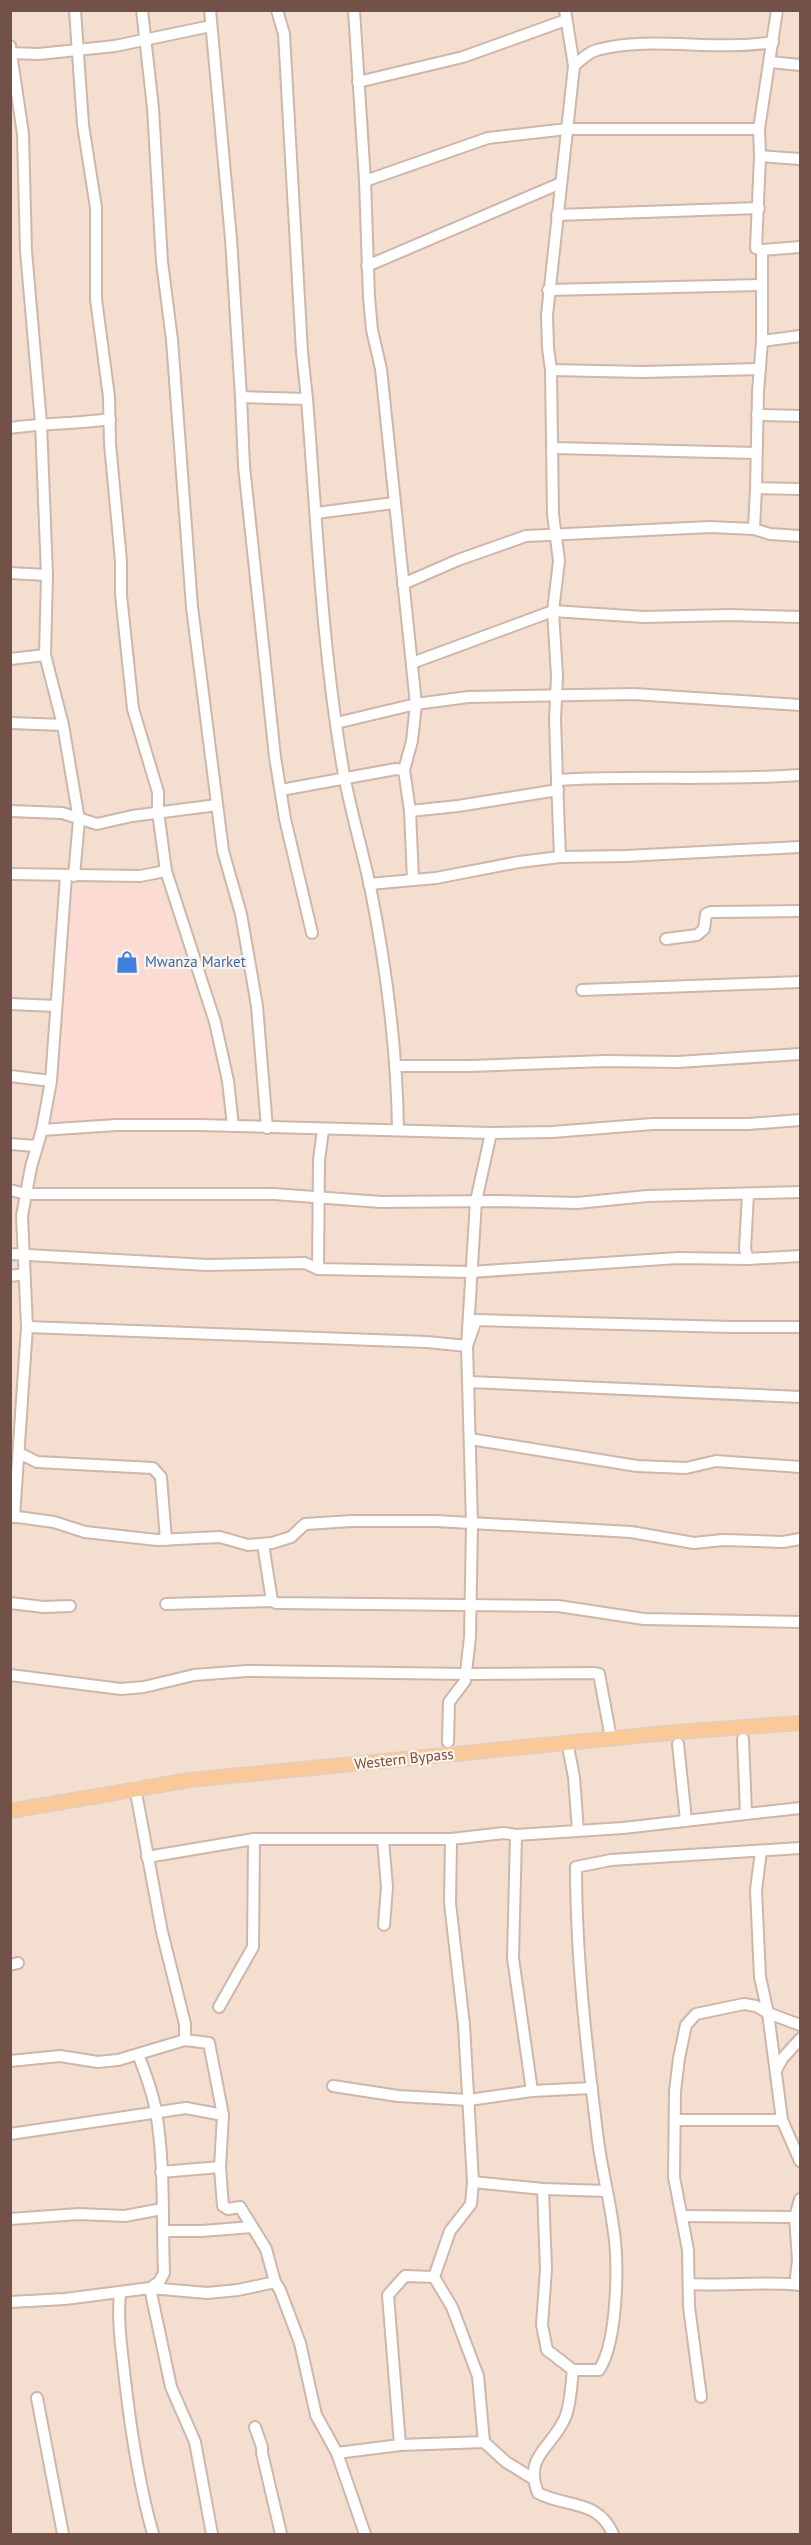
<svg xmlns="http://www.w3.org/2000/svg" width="811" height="2545" font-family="'PT Sans',sans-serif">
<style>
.residential{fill:#f3decf}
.commercial{fill:#fcdbd4}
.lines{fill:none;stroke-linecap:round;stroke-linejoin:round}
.minor-casing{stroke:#ceb6ab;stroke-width:14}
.major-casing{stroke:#d8cecc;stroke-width:16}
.minor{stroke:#fff;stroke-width:10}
.major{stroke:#fac99a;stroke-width:14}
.labels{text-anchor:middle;stroke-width:4.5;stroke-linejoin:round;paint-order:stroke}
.shop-label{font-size:15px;fill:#366cbe;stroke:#fff2e7;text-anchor:start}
.street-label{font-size:15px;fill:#725148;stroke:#fff2e7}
</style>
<rect width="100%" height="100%" fill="#fceee1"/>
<rect class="residential" x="11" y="11" width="789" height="2523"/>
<path class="commercial" d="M 160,885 L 210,1035 L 224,1118 L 55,1121 L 74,889 Z"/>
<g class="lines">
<g class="minor-casing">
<g id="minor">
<path d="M 75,10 L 83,125 L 96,208 L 96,299 L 109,397 L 110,444 L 121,561 L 121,595 L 133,709 L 158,792 L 158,812 L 166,871 L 215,1022 L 228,1081 L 233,1126"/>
<path d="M 142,10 L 153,108 L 162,262 L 172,340 L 192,607 L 223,851 L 241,914 L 257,1006 L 267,1128"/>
<path d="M 210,10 L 231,239 L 241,397 L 307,399 C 317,525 322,651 344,775 C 351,812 362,849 370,886 C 386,966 397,1048 398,1130"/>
<path d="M 277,10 L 284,34 L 302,352 L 307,399"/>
<path d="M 354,10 L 365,181 L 369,297 L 372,330 L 381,369 L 416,704 L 412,741 L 404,770 L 410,811 L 413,880"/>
<path d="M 565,10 L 574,66"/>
<path d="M 777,10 L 759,129 L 760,156 L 756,248 L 762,250 L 800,247"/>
<path d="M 10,46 L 23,134 L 26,251 L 41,423 L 47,575 L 45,655 L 63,725 L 79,820 L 74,876"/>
<path d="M 10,53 L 39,54 L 115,46 L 211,26"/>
<path d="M 770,62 L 800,65"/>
<path d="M 358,82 L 463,57 L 566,20"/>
<path d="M 760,156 L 800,159"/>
<path d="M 365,181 L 488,138 L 567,129 L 759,129"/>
<path d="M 557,215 L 759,208"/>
<path d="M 762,250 L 762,341 L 800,336"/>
<path d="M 367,266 L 561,183"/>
<path d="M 548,290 L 761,285"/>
<path d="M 762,341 L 758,392 L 756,488 L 800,489"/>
<path d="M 551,370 L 643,372 L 760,369"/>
<path d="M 241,397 L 244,466 L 275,757 L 285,819 L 312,933"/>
<path d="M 757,415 L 800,416"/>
<path d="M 10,428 C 44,423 76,424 110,419"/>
<path d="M 553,448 L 756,453"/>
<path d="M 316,513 L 394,503"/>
<path d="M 754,529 L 756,488"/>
<path d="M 10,573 L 47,575"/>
<path d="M 403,584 L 458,560 L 526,536 L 710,527 L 754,529 L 770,534 L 800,536"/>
<path d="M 10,659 L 45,655"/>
<path d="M 412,663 L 553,611 L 644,617 L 730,615 L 800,617"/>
<path d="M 10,723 L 63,725"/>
<path d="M 336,723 L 416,704 L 468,697 L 634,694 L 800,705"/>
<path d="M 800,775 C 720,781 638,775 557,780 L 560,857 L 626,856 L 800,847"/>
<path d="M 557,780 L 555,719 L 557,676 L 553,611 L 559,561 L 553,514 L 551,370 L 548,348 L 547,315 L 574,66 C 581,60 588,52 597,50 C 651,35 715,52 773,42"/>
<path d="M 281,790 L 396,769 L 404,770"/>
<path d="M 10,811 L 62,813 L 97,824 L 132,816 L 217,805"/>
<path d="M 410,811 L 458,806 L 558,790"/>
<path d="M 10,874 L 140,876 L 166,871"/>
<path d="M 66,876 L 51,1081 L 42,1130 L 116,1125 L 200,1125 L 491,1133 L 552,1132 L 653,1124 L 748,1124 L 800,1120"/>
<path d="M 369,884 L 436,878 L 519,862 L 560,857"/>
<path d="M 666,939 L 697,935 L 704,929 L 706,914 L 711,912 L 800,911"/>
<path d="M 582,990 L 800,982"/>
<path d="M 10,1004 L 56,1006"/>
<path d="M 396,1066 L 470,1066 L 605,1061 L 678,1062 L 800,1054"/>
<path d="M 10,1076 L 51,1081"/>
<path d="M 10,1144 L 36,1146"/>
<path d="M 10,1190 L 26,1194 L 274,1194 L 381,1202 L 496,1201 L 577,1203 L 647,1196 L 800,1192"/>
<path d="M 748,1194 L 745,1249 L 748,1259 L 800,1256"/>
<path d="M 10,1254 L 207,1265 L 305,1263 L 318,1269 L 471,1272 L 678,1258 L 748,1259"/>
<path d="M 318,1269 L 319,1160 L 323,1130"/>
<path d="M 10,1276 L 24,1274"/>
<path d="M 27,1327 L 427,1342 L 467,1346 L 476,1320 L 731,1327 L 800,1327"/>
<path d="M 469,1382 L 800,1397"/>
<path d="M 470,1439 L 637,1466 L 686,1468 L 716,1461 L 800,1467"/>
<path d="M 19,1453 L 37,1462 L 153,1468 L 161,1477 L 166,1540"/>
<path d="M 10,1516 L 54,1522 L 85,1532 L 157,1540 L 220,1537 L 248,1545 L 272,1543 L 291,1537 L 305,1524 L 352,1521 L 436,1521 L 631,1532 L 694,1543 L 723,1540 L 783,1542 L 800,1539"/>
<path d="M 14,1517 L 27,1327 L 22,1216 L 31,1167 L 42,1130"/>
<path d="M 263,1544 L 272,1601"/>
<path d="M 10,1603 L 44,1607 L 70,1606"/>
<path d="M 166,1604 L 272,1601 L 276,1603 L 558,1606 L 644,1619 L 800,1622"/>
<path d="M 10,1675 L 121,1689 L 144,1687 L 194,1675 L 247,1671 L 466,1674 L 593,1673 L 599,1674 L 611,1738"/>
<path d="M 743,1739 L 746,1813"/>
<path d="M 448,1742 L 449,1702 L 465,1681 L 470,1637 L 472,1524 L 467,1346 L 476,1201 L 491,1133"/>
<path d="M 678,1744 L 686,1820"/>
<path d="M 569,1752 L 574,1777 L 578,1831"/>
<path d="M 516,1835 L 513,1958 L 532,2091"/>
<path d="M 451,1839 L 450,1903 L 464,2025 L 473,2182 L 471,2204 L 450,2231 L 434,2277 L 452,2307 L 478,2376 L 484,2442"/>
<path d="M 383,1840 L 387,1887 L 384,1925"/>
<path d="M 761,1851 L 756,1890 L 760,1977 L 768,2013 L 782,2120 L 800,2161"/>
<path d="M 147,1857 L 254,1839 L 451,1839 L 504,1833 L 516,1835 L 623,1828 L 800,1808"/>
<path d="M 10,1965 L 18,1963"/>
<path d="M 219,2007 L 253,1947 L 254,1839"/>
<path d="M 185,2040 L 209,2043 L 223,2115 L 220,2167 L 223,2206 L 228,2209 L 240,2207 L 266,2249 L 275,2282 L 280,2290 L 300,2343 L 316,2415 L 337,2453 L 365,2534"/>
<path d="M 10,2061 L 60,2056 L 98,2062 L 118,2060 L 185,2040 L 185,2024 L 162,1932 L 137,1798"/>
<path d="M 776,2070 L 782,2059 L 800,2039"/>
<path d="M 333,2086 L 398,2096 L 469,2100 L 532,2091 L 592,2088"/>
<path d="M 675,2120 L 782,2120"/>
<path d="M 10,2134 L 186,2108 L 223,2115"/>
<path d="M 161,2172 L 220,2167"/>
<path d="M 473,2182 L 543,2189 L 607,2191"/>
<path d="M 543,2189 L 546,2269 L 542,2325 L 547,2350 L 573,2370"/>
<path d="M 800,2199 L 795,2217 L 798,2260 L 796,2277 L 800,2284"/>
<path d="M 683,2216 L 795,2217"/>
<path d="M 10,2219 L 79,2214 L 125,2216 L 162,2209"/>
<path d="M 163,2231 L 202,2231 L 252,2227"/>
<path d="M 690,2284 C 727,2286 764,2281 800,2285"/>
<path d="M 120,2293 C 117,2322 122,2351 125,2380 C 131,2432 139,2485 153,2534"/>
<path d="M 10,2302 L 65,2299 L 150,2288 L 159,2282 L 164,2273 C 162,2220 165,2164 156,2112 C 153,2092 145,2073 138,2054"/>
<path d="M 701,2397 L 689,2307 L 688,2250 L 674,2177 L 675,2091 L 679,2058 L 686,2025 L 696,2014 L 744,2004 L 756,2006 L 768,2013 L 800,2025"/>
<path d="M 37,2398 L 63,2534"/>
<path d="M 255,2427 L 262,2447 L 262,2453 L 281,2534"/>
<path d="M 400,2445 L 388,2295 L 405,2276 L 434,2277"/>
<path d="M 337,2453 L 400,2445 L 484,2442 L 506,2462 L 532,2478"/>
<path d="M 212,2534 L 195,2442 L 171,2387 L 150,2288 L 207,2293 L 238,2290 L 275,2282"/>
<path d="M 613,2534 C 598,2499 567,2508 538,2493 C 523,2456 552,2448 565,2418 C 571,2404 571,2385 573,2370 L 599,2370 C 618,2341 619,2261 613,2226 C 609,2195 600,2163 597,2132 C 586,2044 576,1955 576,1867 L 611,1860 L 800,1848"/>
</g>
</g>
<g class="major-casing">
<path id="major" d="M 10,1811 L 190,1780 L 677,1732 L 800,1723"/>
</g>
<use href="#minor" class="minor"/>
<use href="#major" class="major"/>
</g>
<defs>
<g id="shop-bare" transform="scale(1.8)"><path d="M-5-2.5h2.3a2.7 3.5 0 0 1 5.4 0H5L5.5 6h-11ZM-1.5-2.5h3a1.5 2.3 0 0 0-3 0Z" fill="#3f7fe0" stroke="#fff2e7" stroke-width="2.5" paint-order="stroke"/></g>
</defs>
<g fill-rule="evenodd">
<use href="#shop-bare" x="127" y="962"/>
</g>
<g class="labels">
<g class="shop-label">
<text x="145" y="967">Mwanza Market</text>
</g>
<g class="street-label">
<text transform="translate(404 1759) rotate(-6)" y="5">Western Bypass</text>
</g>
</g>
<rect width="811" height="2545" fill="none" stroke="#725148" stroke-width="24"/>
</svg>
